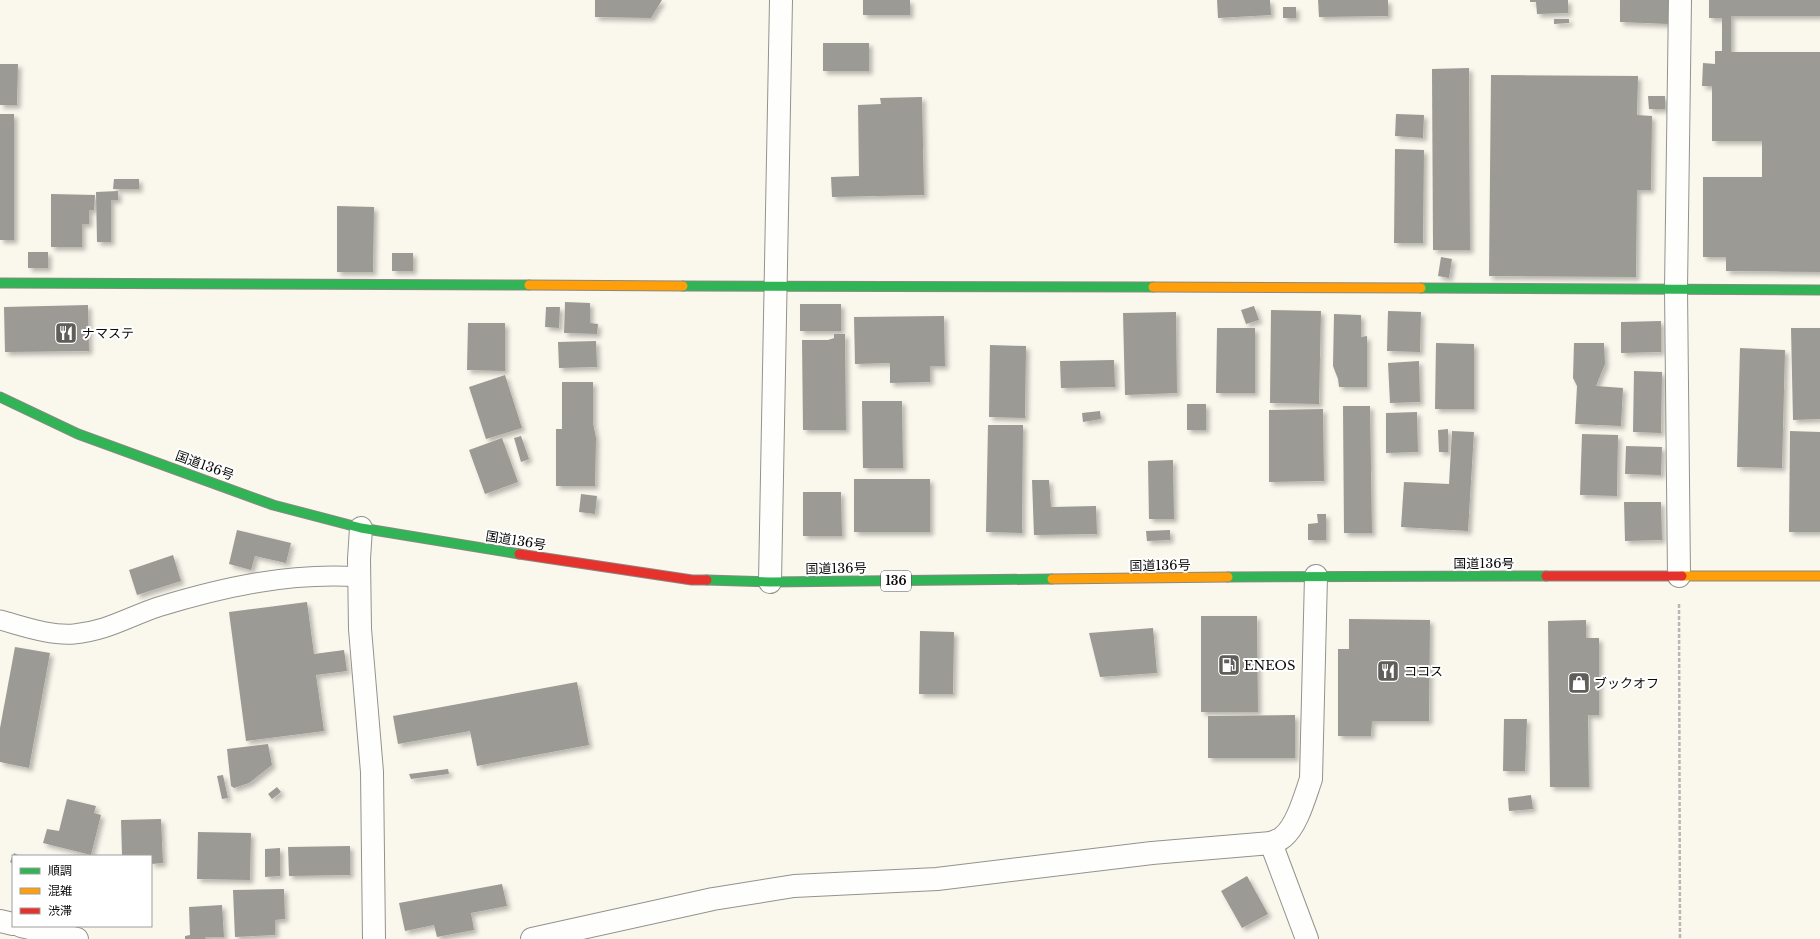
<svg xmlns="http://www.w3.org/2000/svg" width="1820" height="939" font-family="'Libre Baskerville','Noto Sans JP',serif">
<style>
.building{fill:#9c9a94;filter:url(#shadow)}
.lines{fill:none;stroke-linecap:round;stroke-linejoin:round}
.lane-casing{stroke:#93928d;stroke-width:21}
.street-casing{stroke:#93928d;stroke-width:24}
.fast-casing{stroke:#898883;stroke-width:11}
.slow-casing{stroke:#898883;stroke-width:11}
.jam-casing{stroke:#898883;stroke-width:11}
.path{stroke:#b7b7b5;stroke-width:2.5;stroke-dasharray:4 2;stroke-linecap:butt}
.lane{stroke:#fefefc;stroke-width:19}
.street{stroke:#fefefc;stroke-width:22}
.fast{stroke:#30b455;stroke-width:9}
.slow{stroke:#ff9f0a;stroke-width:9}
.jam{stroke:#e5322d;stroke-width:9}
.labels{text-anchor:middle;stroke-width:4;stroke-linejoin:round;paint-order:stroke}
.shield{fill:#fff;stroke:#545454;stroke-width:1}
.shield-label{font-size:12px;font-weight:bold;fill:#0b0b0b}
.poi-label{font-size:13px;fill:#0b0b0b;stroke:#fff;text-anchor:start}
.street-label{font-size:13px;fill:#0b0b0b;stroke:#fff}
</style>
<defs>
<filter id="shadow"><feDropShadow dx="3.5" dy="3.5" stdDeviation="2" flood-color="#0004"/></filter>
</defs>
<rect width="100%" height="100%" fill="#faf8ed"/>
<g class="building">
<path d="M 595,0 L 662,0 L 651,18 L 595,17 Z"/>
<rect x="863" y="0" width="47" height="15"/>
<path d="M 1217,0 L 1270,0 L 1271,15 L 1218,18 Z"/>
<path d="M 1318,0 L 1388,0 L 1388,16 L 1319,17 Z"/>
<path d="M 1530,0 L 1568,0 L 1568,13 L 1537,14 L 1536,2 L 1530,2 Z"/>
<path d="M 1620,0 L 1670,0 L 1669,24 L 1620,22 Z"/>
<path d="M 1709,0 L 1820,0 L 1820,16 L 1731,16 L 1731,52 L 1820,52 L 1820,272 L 1726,271 L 1726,257 L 1703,257 L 1703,177 L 1762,177 L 1762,141 L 1712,141 L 1712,86 L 1702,86 L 1703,63 L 1715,64 L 1715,51 L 1722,51 L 1722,18 L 1709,18 Z"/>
<rect x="1283" y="7" width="13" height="11"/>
<path d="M 1554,19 L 1569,19 L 1569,23 L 1554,24 Z"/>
<rect x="823" y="43" width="46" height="28"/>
<path d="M 0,64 L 18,64 L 17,105 L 0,105 Z"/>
<path d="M 1469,68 L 1470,250 L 1433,250 L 1432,69 Z"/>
<path d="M 1491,75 L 1638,76 L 1637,115 L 1652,116 L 1651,190 L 1637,190 L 1636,277 L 1489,276 Z"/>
<path d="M 1648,96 L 1665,96 L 1665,109 L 1649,109 Z"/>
<path d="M 922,97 L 924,195 L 832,197 L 831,177 L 859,176 L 858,105 L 881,104 L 880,98 Z"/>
<rect x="0" y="114" width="14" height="126"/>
<path d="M 1396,114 L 1424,115 L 1423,138 L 1395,136 Z"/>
<path d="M 1395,149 L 1424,150 L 1423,243 L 1394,243 Z"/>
<path d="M 114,179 L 139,179 L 139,189 L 113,189 Z"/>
<path d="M 118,191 L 118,200 L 111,200 L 111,242 L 97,242 L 96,192 Z"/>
<path d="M 51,194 L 95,195 L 94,210 L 89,210 L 89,224 L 82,224 L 82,247 L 51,247 Z"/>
<path d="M 337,206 L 374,207 L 373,272 L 337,272 Z"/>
<rect x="28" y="252" width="20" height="16"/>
<rect x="392" y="253" width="21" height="18"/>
<path d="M 1441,257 L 1452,259 L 1449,278 L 1438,276 Z"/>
<path d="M 565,302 L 590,303 L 590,323 L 598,324 L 597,334 L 564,333 Z"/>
<rect x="800" y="304" width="41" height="27"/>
<path d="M 88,305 L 89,351 L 5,352 L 4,307 Z"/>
<path d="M 1254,306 L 1259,320 L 1246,324 L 1241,310 Z"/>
<path d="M 546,307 L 560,307 L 559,328 L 545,327 Z"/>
<path d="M 1271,310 L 1321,311 L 1319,404 L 1270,403 Z"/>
<path d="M 1388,311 L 1421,312 L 1420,352 L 1387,351 Z"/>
<path d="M 1176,312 L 1177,393 L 1125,395 L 1123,313 Z"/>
<path d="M 1334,314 L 1361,315 L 1361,337 L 1367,336 L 1367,387 L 1339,387 L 1338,379 L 1333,366 Z"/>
<path d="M 944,316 L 945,366 L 930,366 L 930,382 L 890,383 L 890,363 L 855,364 L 854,317 Z"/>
<path d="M 1661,321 L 1661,352 L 1621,353 L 1621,322 Z"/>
<path d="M 468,323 L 505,323 L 505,371 L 467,370 Z"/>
<path d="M 1217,328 L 1255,328 L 1255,393 L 1216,393 Z"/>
<path d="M 1791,328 L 1820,328 L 1820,419 L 1793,420 Z"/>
<path d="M 834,334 L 845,334 L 846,430 L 803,430 L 802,340 L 828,340 L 834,338 Z"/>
<path d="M 596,341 L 597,367 L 559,368 L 558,342 Z"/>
<path d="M 1436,343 L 1474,344 L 1474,409 L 1435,409 Z"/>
<path d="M 1574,343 L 1604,343 L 1605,364 L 1596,386 L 1623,388 L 1621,426 L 1575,424 L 1577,386 L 1573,378 Z"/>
<path d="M 990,345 L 1026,346 L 1025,418 L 989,417 Z"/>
<path d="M 1740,348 L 1785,350 L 1782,468 L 1737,467 Z"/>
<path d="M 1114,360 L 1115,387 L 1061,388 L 1060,361 Z"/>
<path d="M 1419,361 L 1420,402 L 1390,403 L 1388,363 Z"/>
<path d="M 1634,371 L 1662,372 L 1661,433 L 1633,432 Z"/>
<path d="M 505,375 L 522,428 L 486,439 L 469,387 Z"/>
<path d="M 562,382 L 593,382 L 593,423 L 596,438 L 595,486 L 556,486 L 556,429 L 562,429 Z"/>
<path d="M 862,401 L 902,401 L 903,468 L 863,468 Z"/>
<rect x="1187" y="404" width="19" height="26"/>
<path d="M 1343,406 L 1370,406 L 1372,533 L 1344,533 Z"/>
<path d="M 1323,409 L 1324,481 L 1269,482 L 1269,410 Z"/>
<path d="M 1100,411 L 1101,419 L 1083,422 L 1082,413 Z"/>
<path d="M 1417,412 L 1418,452 L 1386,453 L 1386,413 Z"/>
<path d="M 988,425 L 1023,425 L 1022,533 L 986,532 Z"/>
<path d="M 1448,429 L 1448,452 L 1439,452 L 1438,430 Z"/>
<path d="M 1452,431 L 1474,432 L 1468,531 L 1401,527 L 1404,482 L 1449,484 Z"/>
<path d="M 1790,431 L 1820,432 L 1820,532 L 1789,532 Z"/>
<path d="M 1582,434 L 1618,435 L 1617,496 L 1580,495 Z"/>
<path d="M 521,436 L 529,459 L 521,462 L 514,438 Z"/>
<path d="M 502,438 L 518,482 L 485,494 L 469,450 Z"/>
<path d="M 1626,446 L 1662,447 L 1661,475 L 1625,474 Z"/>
<path d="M 1173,460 L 1174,519 L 1149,519 L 1148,461 Z"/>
<rect x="854" y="479" width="76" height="53"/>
<path d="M 1032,480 L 1049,480 L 1051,507 L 1096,506 L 1097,534 L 1034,535 Z"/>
<path d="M 803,492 L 841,492 L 842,536 L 803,536 Z"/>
<path d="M 581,494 L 597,496 L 595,514 L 579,512 Z"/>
<path d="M 1624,502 L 1661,502 L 1662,540 L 1625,541 Z"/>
<path d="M 1317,514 L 1326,514 L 1326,540 L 1308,540 L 1308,524 L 1318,523 Z"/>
<path d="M 237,530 L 291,543 L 286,563 L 255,556 L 251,570 L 229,564 Z"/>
<path d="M 1170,530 L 1170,540 L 1147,541 L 1146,531 Z"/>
<path d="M 173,555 L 181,581 L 137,595 L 129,570 Z"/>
<path d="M 307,602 L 314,654 L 344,650 L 347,671 L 316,675 L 324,731 L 246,741 L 229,612 Z"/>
<path d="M 1201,616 L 1257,616 L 1258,712 L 1201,712 Z"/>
<path d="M 1349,619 L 1430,620 L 1429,721 L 1372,721 L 1371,736 L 1338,736 L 1338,649 L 1349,649 Z"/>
<path d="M 1586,620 L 1586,638 L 1599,638 L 1599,715 L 1588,715 L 1589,787 L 1550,787 L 1548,621 Z"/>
<path d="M 1153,628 L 1157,673 L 1100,677 L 1089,633 Z"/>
<path d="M 920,631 L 954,632 L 953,694 L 919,694 Z"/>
<path d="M 15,647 L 50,653 L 29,768 L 0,762 L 0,728 Z"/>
<path d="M 577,682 L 589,745 L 477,766 L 470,731 L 398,744 L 393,716 Z"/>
<path d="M 1295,715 L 1295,758 L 1208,758 L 1208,716 Z"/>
<path d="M 1504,719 L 1527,719 L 1525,771 L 1503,771 Z"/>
<path d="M 268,744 L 272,765 L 249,783 L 234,788 L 231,786 L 227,749 Z"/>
<path d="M 448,769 L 449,774 L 411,779 L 409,774 Z"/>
<path d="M 223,775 L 228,798 L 222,799 L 217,776 Z"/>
<path d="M 277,787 L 281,792 L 272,799 L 268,794 Z"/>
<path d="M 1531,795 L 1533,809 L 1509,811 L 1508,798 Z"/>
<path d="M 67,799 L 96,806 L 94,813 L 101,815 L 91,855 L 43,843 L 47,829 L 59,831 Z"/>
<path d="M 161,819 L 163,863 L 151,864 L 151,856 L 122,856 L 121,820 Z"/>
<path d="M 198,832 L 251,833 L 250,880 L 197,879 Z"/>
<path d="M 350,846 L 350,875 L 289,876 L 288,847 Z"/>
<path d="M 280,848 L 280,876 L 265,877 L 265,849 Z"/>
<path d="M 14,853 L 20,856 L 13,856 L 13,864 L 10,862 Z"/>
<path d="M 1247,876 L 1268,914 L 1242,928 L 1221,891 Z"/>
<path d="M 502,884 L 507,906 L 471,913 L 474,930 L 437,937 L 434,925 L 405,931 L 399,903 Z"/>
<path d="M 284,889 L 285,919 L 275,920 L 275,935 L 235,937 L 233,890 Z"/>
<path d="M 222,905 L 224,937 L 205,937 L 206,939 L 185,939 L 185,936 L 190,935 L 189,907 Z"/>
</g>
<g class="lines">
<g class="lane-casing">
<path id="lane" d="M 0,620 C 23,626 50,636 74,634 C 107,631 128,617 158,607 C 223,587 291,572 360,577"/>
</g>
<g class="street-casing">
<g id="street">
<path d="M 361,528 L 359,559 L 360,629 L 372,772 L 374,939"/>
<path d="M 1679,576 L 1676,289 L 1680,0"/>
<path d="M 770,582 L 781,0"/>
<path d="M 1271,843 C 1275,841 1280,840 1283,837 C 1297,826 1305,796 1311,779 L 1316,576"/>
<path d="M 0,921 L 13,924"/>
<path d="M 21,926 L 77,939"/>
<path d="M 532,939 L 713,899 L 794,886 L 937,879 L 1152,853 L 1271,843 L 1307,939"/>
</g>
</g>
<g class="fast-casing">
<g id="fast">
<path d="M 0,283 L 529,285"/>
<path d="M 683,286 L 1153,287"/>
<path d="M 1421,288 L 1820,290"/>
<path d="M 0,397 L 78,434 L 273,505 L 361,528 L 519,554"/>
<path d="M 1228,577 L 1546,576"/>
<path d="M 707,580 L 770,582 L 1052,579"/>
</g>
</g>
<g class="slow-casing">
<g id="slow">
<path d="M 529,285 L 683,286"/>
<path d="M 1153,287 L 1421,288"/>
<path d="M 1682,576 L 1820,576"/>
<path d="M 1052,579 L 1228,577"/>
</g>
</g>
<g class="jam-casing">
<g id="jam">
<path d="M 519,554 L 692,580 L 707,580"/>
<path d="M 1546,576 L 1682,576"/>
</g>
</g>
<path class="path" d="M 1679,604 L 1680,939"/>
<use href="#lane" class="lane"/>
<use href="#street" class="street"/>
<use href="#fast" class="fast"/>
<use href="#slow" class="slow"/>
<use href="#jam" class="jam"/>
</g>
<defs>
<g id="restaurant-square" transform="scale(1.15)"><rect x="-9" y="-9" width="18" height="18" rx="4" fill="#5f5e5a" stroke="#fff"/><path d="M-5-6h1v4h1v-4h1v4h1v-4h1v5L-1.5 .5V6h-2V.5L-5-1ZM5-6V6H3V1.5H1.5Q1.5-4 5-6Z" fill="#fff"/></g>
<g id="fuel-square" transform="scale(1.15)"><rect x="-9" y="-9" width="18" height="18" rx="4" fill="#5f5e5a" stroke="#fff"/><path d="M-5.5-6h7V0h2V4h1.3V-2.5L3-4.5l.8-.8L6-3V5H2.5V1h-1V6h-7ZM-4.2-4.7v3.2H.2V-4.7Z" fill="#fff"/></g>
<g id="shop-square" transform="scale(1.15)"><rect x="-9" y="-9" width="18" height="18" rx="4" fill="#5f5e5a" stroke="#fff"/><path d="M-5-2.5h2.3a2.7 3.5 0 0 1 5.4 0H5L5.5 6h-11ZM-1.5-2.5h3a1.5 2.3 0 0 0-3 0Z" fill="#fff"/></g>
</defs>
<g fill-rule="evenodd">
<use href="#restaurant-square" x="66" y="333"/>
<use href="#fuel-square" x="1229" y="665"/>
<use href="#restaurant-square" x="1388" y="671"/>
<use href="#shop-square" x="1579" y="683"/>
</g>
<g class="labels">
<rect class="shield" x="881" y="571" width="30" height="20" rx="3"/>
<g class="shield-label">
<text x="896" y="585">136</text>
</g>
<g class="poi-label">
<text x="82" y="338">ナマステ</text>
<text x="1244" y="670">ENEOS</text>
<text x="1404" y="676">ココス</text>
<text x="1594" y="688">ブックオフ</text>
</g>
<g class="street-label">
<text transform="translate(205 465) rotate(20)" y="5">国道136号</text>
<text transform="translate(516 540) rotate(9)" y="5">国道136号</text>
<text x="1484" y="568">国道136号</text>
<text transform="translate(1160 565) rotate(-1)" y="5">国道136号</text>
<text transform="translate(836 568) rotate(-1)" y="5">国道136号</text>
</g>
</g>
<rect x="12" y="855" width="140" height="72" fill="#ffffff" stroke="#9d9d9d"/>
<rect x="20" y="868" width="20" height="6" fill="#30b455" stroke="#9d9d9d"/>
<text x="48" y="875" font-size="12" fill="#0b0b0b">順調</text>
<rect x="20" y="888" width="20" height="6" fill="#ff9f0a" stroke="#9d9d9d"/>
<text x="48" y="895" font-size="12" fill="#0b0b0b">混雑</text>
<rect x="20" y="908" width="20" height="6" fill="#e5322d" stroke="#9d9d9d"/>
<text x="48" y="915" font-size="12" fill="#0b0b0b">渋滞</text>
</svg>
